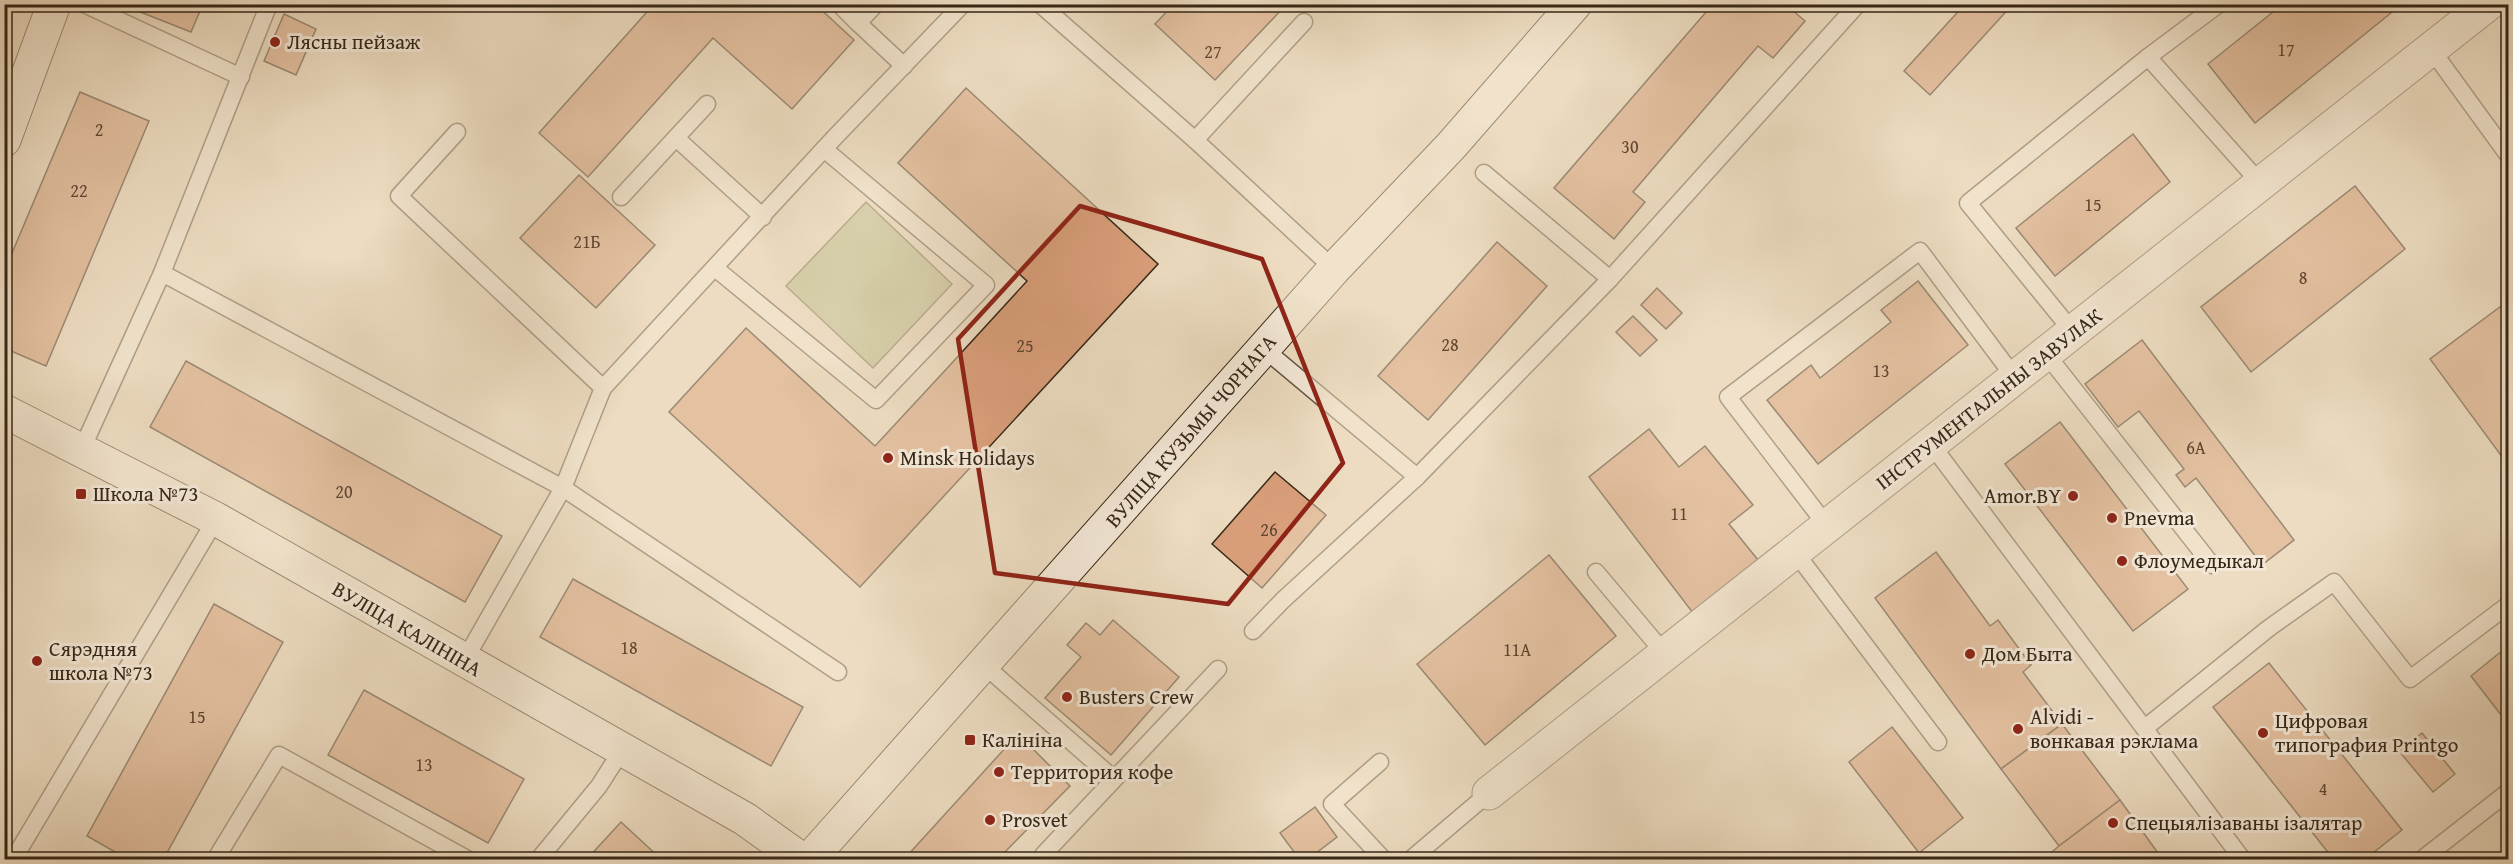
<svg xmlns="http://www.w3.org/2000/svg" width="2513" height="864" font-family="'Gentium Book Plus',serif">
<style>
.green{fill:#bdbf90;stroke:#7a7354;stroke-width:1.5}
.building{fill:#d99f7a;stroke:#362717;stroke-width:1.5}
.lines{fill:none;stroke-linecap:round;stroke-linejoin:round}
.lane-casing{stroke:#645442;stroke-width:19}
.street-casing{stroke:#645442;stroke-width:35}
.secondary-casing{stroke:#362717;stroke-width:35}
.lane{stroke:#f3e8d7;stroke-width:16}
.street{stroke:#f3e8d7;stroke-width:33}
.secondary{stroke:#f3e8d7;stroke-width:33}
.marked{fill:none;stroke:#8f2418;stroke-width:4.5;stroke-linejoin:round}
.poi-dot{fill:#8f2418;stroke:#f3e8d7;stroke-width:2}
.labels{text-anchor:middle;stroke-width:6;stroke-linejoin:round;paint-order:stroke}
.number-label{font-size:18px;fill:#5f4530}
.poi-label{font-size:21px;fill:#362717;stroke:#f3e8d7;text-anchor:start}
.street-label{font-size:21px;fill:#362717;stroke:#f3e8d7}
</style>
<rect width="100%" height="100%" fill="#eddcc1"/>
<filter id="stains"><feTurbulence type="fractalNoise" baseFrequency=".00333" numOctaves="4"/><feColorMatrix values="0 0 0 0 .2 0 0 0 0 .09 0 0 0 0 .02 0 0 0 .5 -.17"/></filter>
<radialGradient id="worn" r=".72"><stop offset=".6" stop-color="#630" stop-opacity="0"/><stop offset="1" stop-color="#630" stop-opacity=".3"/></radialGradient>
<path class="green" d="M 866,202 L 952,284 L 873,368 L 786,286 Z"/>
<g class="building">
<path d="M 120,4 L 203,4 L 191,32 Z"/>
<path d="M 654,4 L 815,4 L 854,40 L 792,109 L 713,38 L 588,177 L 539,133 Z"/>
<path d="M 1174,4 L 1282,4 L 1284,7 L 1215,80 L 1155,24 Z"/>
<path d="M 1405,4 L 1418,4 L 1412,11 Z"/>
<path d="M 1713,4 L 1785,4 L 1805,21 L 1773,58 L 1758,46 L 1633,192 L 1645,202 L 1614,239 L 1554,188 Z"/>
<path d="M 1965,4 L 2013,4 L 1930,95 L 1904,71 Z"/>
<path d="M 2283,4 L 2402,4 L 2255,123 L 2208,64 Z"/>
<path d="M 284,14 L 316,29 L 296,75 L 264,61 Z"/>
<path d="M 966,88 L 1158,264 L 860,587 L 669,412 L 746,328 L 875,446 L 951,364 L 1027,281 L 898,163 Z"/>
<path d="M 80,92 L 149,121 L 46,366 L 4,348 L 4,272 Z"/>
<path d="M 2133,134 L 2170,182 L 2055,276 L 2016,228 Z"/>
<path d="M 579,175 L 655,245 L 596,308 L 520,238 Z"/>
<path d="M 2355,186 L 2405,249 L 2251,372 L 2201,307 Z"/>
<path d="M 1497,242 L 1547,286 L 1428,420 L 1378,376 Z"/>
<path d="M 1918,281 L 1968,345 L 1818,464 L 1767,400 L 1811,365 L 1820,378 L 1891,322 L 1881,310 Z"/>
<path d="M 1657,288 L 1682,313 L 1666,329 L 1641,305 Z"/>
<path d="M 2508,301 L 2508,465 L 2430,359 Z"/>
<path d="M 1633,316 L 1657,340 L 1640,356 L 1616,332 Z"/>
<path d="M 2142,340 L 2294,540 L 2262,565 L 2196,478 L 2185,487 L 2176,475 L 2184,469 L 2139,411 L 2118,427 L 2085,384 Z"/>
<path d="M 186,361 L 502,536 L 465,602 L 150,427 Z"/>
<path d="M 2060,422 L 2188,589 L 2133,631 L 2005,464 Z"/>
<path d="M 1649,429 L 1679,467 L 1705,446 L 1753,505 L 1729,524 L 1758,560 L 1693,613 L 1589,477 Z"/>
<path d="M 1275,472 L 1326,515 L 1262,588 L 1212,544 Z"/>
<path d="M 1936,552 L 1990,626 L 1998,620 L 2031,665 L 2023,672 L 2062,724 L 2001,769 L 1875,598 Z"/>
<path d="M 4,555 L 9,557 L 4,569 Z"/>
<path d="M 1549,555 L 1616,636 L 1485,745 L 1417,664 Z"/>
<path d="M 573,579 L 803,707 L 771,766 L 540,637 Z"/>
<path d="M 214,604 L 283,642 L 163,860 L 129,860 L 87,836 Z"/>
<path d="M 1113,620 L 1179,677 L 1111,755 L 1045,698 L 1081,657 L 1067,645 L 1086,623 L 1100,635 Z"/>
<path d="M 2508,646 L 2508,724 L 2471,676 Z"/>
<path d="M 2269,663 L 2402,830 L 2364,860 L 2334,860 L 2213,707 Z"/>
<path d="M 364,690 L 524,779 L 488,843 L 328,755 Z"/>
<path d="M 2062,724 L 2120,800 L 2059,846 L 2001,769 Z"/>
<path d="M 1892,727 L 1963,818 L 1919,853 L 1849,762 Z"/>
<path d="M 2422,733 L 2455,774 L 2433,792 L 2399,751 Z"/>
<path d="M 1018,734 L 1070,786 L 1001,856 L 1004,860 L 908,860 L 906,857 Z"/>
<path d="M 2120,800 L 2163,860 L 2042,860 L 2059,846 Z"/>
<path d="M 1315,807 L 1337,837 L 1307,860 L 1300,860 L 1280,833 Z"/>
<path d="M 621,822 L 662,860 L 586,860 Z"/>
</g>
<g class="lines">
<g class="lane-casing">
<g id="lane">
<path d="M 84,4 L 241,77"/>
<path d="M 839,4 L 858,23 L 876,4"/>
<path d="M 1040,4 L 1195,140 L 1334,269"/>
<path d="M 858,23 L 904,66"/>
<path d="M 2431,49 L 2508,155"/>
<path d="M 2148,57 L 2261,184"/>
<path d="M 457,132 L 399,196 L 603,388"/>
<path d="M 676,138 L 763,217"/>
<path d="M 1195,140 L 1304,22"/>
<path d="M 1484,173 L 1610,279 L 1858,4"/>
<path d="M 621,197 L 707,104"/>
<path d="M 715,268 L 876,400 L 986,285 L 824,149"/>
<path d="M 162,273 L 563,488 L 838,672"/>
<path d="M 2073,332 L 1968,203 L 2148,57 L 2219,4"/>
<path d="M 1263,348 L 1417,477"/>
<path d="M 2047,355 L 2212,565"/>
<path d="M 1931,444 L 2243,860"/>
<path d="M 81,451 L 162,273 L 269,4"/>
<path d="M 1827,526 L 1728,397 L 1920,251 L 2015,378"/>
<path d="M 1795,552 L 1938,742"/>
<path d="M 1596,572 L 1665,654"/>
<path d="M 1253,631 L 1283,600 L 1417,477 L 1610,279"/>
<path d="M 464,661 L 563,488 L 603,388 L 835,137 L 963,4"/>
<path d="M 984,665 L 1114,779"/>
<path d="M 2145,728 L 2269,628 L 2334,582 L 2410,679 L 2508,605"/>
<path d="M 1380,762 L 1332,804 L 1384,860"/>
<path d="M 13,860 L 216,519"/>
<path d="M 215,860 L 279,755 L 469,860"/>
<path d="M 538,860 L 599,786 L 622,750"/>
<path d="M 1047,860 L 1043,855 L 1218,669"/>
<path d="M 1410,860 L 1489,793"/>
<path d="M 2421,860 L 2508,792"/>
</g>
</g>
<g class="street-casing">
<path id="street" d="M 1489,793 L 2488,4"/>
</g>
<g class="secondary-casing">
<g id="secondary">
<path d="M 4,140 L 54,4"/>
<path d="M 4,411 L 216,519 L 745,819 L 802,860"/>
<path d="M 809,860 L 1334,269 L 1451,146 L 1575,4"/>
</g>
</g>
<use href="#lane" class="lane"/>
<use href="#street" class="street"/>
<use href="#secondary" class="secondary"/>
</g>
<path d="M0 0H2513V864H0ZM 1080,206 L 1262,259 L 1343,463 L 1228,604 L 995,573 L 958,339 Z" fill="#eddcc1" fill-opacity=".55" fill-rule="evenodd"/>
<path class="marked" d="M 1080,206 L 1262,259 L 1343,463 L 1228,604 L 995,573 L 958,339 Z"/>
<g class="poi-dot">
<circle cx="275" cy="42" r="6"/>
<circle cx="888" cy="458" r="6"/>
<rect x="75" y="488" width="12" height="12" rx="3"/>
<circle cx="2073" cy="496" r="6"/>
<circle cx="2112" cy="518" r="6"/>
<circle cx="2122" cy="561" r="6"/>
<circle cx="1970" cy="654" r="6"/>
<circle cx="37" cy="661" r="6"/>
<circle cx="1067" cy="697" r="6"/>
<circle cx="2018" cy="729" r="6"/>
<circle cx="2263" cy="733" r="6"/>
<rect x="964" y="734" width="12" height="12" rx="3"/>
<circle cx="999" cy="772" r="6"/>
<circle cx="990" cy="820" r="6"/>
<circle cx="2113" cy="823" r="6"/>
</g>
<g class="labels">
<g class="number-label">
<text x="2286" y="56">17</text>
<text x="1213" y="58">27</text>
<text x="99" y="136">2</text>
<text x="1630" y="153">30</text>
<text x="79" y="197">22</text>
<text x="2093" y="211">15</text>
<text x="587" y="248">21Б</text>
<text x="2303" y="284">8</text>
<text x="1450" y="351">28</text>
<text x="1025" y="352">25</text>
<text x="1881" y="377">13</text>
<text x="2196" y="454">6А</text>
<text x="344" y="498">20</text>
<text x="1679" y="520">11</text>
<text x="1269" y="536">26</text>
<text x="629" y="654">18</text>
<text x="1517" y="656">11А</text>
<text x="197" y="723">15</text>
<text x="424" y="771">13</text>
<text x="2323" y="795">4</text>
</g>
<g class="poi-label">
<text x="287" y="49">Лясны пейзаж</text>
<text x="900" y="465">Minsk Holidays</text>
<text x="93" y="501">Школа №73</text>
<text x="2061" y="503" text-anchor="end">Amor.BY</text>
<text x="2124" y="525">Pnevma</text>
<text x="2134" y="568">Флоумедыкал</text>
<text x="49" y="656">Сярэдняя<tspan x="49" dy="24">школа №73</tspan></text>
<text x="1982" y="661">Дом Быта</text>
<text x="1079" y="704">Busters Crew</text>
<text x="2030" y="724">Alvidi -<tspan x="2030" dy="24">вонкавая рэклама</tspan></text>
<text x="2275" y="728">Цифровая<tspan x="2275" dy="24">типография Printgo</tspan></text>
<text x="982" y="747">Калініна</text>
<text x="1011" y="779">Территория кофе</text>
<text x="1002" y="827">Prosvet</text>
<text x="2125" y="830">Спецыялізаваны ізалятар</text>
</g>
<g class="street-label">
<text transform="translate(1989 399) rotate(-38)" y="7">ІНСТРУМЕНТАЛЬНЫ ЗАВУЛАК</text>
<text transform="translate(1191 431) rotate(-49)" y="7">ВУЛІЦА КУЗЬМЫ ЧОРНАГА</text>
<text transform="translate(407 629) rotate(30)" y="7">ВУЛІЦА КАЛІНІНА</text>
</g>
</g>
<rect width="2513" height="864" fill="none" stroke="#eddcc1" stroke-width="24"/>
<rect x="6" y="6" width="2501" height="852" fill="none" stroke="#362717" stroke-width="3"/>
<rect x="12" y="12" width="2489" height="840" fill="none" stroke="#362717" stroke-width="1.5"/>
<rect width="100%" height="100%" filter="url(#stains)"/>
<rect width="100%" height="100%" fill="url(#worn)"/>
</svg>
